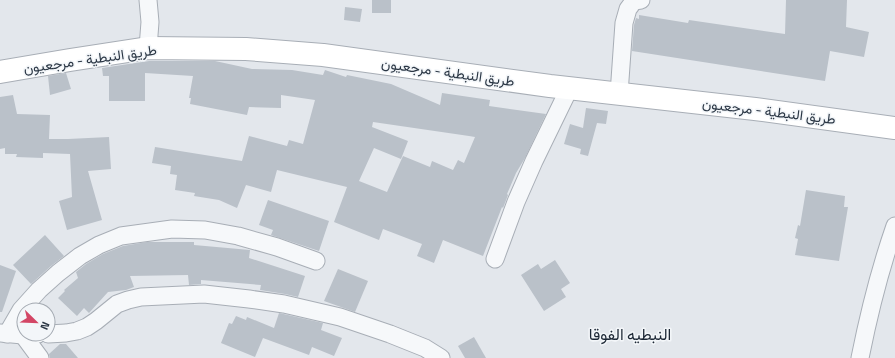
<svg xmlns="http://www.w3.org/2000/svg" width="895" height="358" font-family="'Titillium Web',Vazirmatn,sans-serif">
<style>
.building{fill:#bac1c9;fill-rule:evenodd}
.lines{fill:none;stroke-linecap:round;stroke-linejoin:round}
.street-casing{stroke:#a8aeb6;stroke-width:19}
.secondary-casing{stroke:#a8aeb6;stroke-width:24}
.street{stroke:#f6f8fa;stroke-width:17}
.secondary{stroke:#fff;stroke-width:22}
.labels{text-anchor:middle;stroke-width:3;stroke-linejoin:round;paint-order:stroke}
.street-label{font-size:14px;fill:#2a3644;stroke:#f3f6f9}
.quarter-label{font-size:16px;fill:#1c2735;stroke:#f3f6f9}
</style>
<rect width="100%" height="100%" fill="#e3e7ec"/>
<g class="building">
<rect x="372" y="0" width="19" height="13"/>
<path d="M 786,0 L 847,0 L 846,27 L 869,32 L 864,57 L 830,51 L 825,81 L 632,51 L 634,25 L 636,18 L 639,19 L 639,15 L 688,23 L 689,20 L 785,34 Z"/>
<path d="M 345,7 L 362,9 L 360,22 L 344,20 Z"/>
<path d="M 149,61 L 215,61 L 252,69 L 292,70 L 323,75 L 325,70 L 346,77 L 347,75 L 391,84 L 440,105 L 442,93 L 490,100 L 489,106 L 546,114 L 525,158 L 516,173 L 507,194 L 508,195 L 503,208 L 502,207 L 483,256 L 443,240 L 434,263 L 417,256 L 422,244 L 383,229 L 379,240 L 334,222 L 347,187 L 277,170 L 271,192 L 246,185 L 237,208 L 219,200 L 194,196 L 195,193 L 175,190 L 177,175 L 170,174 L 171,166 L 152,163 L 155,147 L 242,161 L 249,136 L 287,146 L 289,140 L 303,144 L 315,100 L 281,95 L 281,108 L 249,107 L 247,115 L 190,104 L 191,98 L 189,98 L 193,76 L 145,73 L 145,101 L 109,101 L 109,76 L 103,76 L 102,68 ZM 373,122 L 469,136 L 475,137 L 464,163 L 458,160 L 453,170 L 432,161 L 430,167 L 403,156 L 387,192 L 359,181 L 374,148 L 401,159 L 408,141 L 372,127 Z"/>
<path d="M 66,73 L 71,89 L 50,95 L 48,76 Z"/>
<path d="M 13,95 L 17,114 L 50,115 L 49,139 L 68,139 L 109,137 L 111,169 L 88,171 L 102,220 L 67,230 L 59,201 L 72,197 L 70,154 L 43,153 L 43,158 L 16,157 L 17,154 L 5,154 L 5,148 L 0,149 L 0,97 Z"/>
<path d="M 586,108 L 608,111 L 606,124 L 597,123 L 588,156 L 580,154 L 581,149 L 564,144 L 570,124 L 583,128 Z"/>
<path d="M 806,190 L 845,196 L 844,207 L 848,207 L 839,261 L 795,255 L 798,239 L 795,238 L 798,225 L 800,226 Z"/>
<path d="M 268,200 L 329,221 L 319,251 L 271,235 L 273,230 L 259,225 Z"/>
<path d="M 45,235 L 64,256 L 51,266 L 31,284 L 13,265 Z"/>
<path d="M 147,242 L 194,242 L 194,245 L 250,250 L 249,258 L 305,276 L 298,297 L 285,294 L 260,290 L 261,285 L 201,280 L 201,284 L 189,285 L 188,275 L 130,276 L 134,287 L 126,290 L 108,292 L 89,313 L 84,308 L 77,316 L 58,298 L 65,291 L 64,290 L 78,278 L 76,272 L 86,264 L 103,254 L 123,246 Z"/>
<path d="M 555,260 L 570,283 L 561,289 L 566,297 L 544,311 L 521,275 L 538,264 L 541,269 Z"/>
<path d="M 0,265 L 16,271 L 2,312 L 0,312 Z"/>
<path d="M 338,269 L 368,281 L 355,312 L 324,301 Z"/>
<path d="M 279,313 L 323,323 L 321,330 L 342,338 L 334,356 L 312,347 L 309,355 L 263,338 L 255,357 L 221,343 L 229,323 L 232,324 L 236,316 L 246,320 L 247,317 L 274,328 Z"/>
<path d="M 474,337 L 486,358 L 465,358 L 458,346 Z"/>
<path d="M 60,344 L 66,344 L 78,358 L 50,358 L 49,354 Z"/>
</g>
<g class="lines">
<g class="street-casing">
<g id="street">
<path d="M 148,0 L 150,22 L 148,48"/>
<path d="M 619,94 L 624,23 L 628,9 L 634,1 L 641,0"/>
<path d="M 495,259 L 516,202 L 534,161 L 569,89"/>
<path d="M 0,333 L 23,335 L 38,334"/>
<path d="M 7,334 L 21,310 L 39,290 L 58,273 L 80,256 L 99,245 L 121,236 L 172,229 L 205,230 L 238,236 L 277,247 L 316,261"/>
<path d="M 48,334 L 66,333 L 77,331 L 87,327 L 96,321 L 117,304 L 128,300 L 141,297 L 204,294 L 249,299 L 284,304 L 340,317 L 390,334 L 425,348 L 441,358"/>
<path d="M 23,335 L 40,358"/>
<path d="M 860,358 C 869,313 880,269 895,226"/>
</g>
</g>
<g class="secondary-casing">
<path id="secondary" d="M 0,72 L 70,60 L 148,48 L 246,49 L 323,55 L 550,86 L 755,109 L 895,128"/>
</g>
<use href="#street" class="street"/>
<use href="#secondary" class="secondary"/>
</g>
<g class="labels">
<g class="street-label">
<text transform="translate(90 59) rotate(-8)" y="5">طريق النبطية - مرجعيون</text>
<text transform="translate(448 72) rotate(8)" y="5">طريق النبطية - مرجعيون</text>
<text transform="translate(769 111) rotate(7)" y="5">طريق النبطية - مرجعيون</text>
</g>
<g class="quarter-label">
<text x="630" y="340">النبطيه الفوقا</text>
</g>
</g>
<g transform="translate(36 322) rotate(113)"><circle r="19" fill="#f3f6f9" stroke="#a3a9b1"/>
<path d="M0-3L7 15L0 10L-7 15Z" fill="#d34665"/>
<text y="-6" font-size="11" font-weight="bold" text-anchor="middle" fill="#2a3644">N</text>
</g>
</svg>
